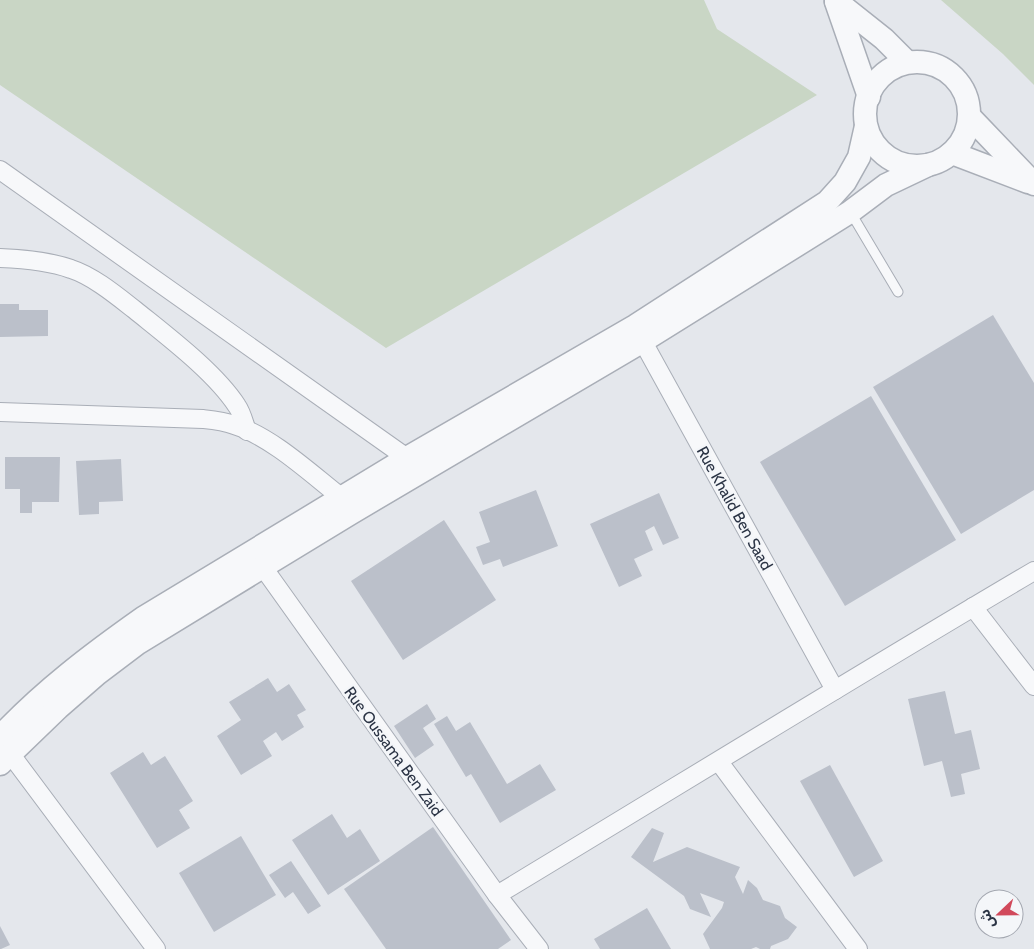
<svg xmlns="http://www.w3.org/2000/svg" width="1034" height="949" font-family="Cabin,'Noto Sans Arabic',sans-serif">
<style>
.green{fill:#c9d6c5}
.building{fill:#bbc0ca}
.lines{fill:none;stroke-linecap:round;stroke-linejoin:round}
.service-casing{stroke:#a9aeb7;stroke-width:11}
.minor-casing{stroke:#a9aeb7;stroke-width:20}
.tertiary-casing{stroke:#a9aeb7;stroke-width:25}
.service{stroke:#f7f8fa;stroke-width:9}
.minor{stroke:#f7f8fa;stroke-width:18}
.tertiary{stroke:#f7f8fa;stroke-width:22}
.labels{text-anchor:middle;stroke-width:5;stroke-linejoin:round;paint-order:stroke}
.street-label{font-size:16px;fill:#2b3445;stroke:#f4f6f9}
</style>
<rect width="100%" height="100%" fill="#e4e7ec"/>
<g class="green">
<path d="M 0,0 L 704,0 L 717,29 L 817,95 L 386,348 L 0,85 Z"/>
<path d="M 941,0 L 1034,0 L 1034,85 L 1003,54 Z"/>
</g>
<g class="building">
<path d="M 0,304 L 19,304 L 19,310 L 48,310 L 48,336 L 0,337 Z"/>
<path d="M 993,315 L 1034,383 L 1034,490 L 961,534 L 873,387 Z"/>
<path d="M 871,396 L 956,540 L 845,606 L 760,462 Z"/>
<path d="M 5,457 L 60,457 L 59,502 L 32,502 L 32,513 L 20,513 L 20,489 L 5,489 Z"/>
<path d="M 121,459 L 123,501 L 99,502 L 99,514 L 79,515 L 76,461 Z"/>
<path d="M 536,490 L 558,546 L 503,567 L 500,559 L 483,565 L 476,547 L 490,542 L 479,512 Z"/>
<path d="M 659,493 L 679,538 L 663,545 L 654,526 L 645,531 L 653,550 L 634,559 L 642,576 L 619,587 L 590,524 Z"/>
<path d="M 444,520 L 496,600 L 403,660 L 351,581 Z"/>
<path d="M 268,678 L 277,692 L 289,684 L 306,710 L 297,715 L 304,727 L 282,741 L 276,732 L 263,741 L 272,756 L 241,775 L 217,736 L 241,720 L 229,702 Z"/>
<path d="M 945,691 L 955,734 L 971,730 L 980,769 L 961,774 L 965,794 L 951,797 L 942,761 L 924,766 L 908,699 Z"/>
<path d="M 427,704 L 436,719 L 423,728 L 434,745 L 415,758 L 394,726 Z"/>
<path d="M 447,716 L 456,731 L 470,722 L 507,784 L 540,764 L 556,790 L 500,823 L 471,774 L 466,777 L 434,724 Z"/>
<path d="M 143,752 L 151,765 L 165,756 L 193,801 L 179,810 L 190,828 L 157,848 L 110,773 Z"/>
<path d="M 830,765 L 883,861 L 854,877 L 800,781 Z"/>
<path d="M 332,814 L 347,838 L 360,829 L 380,861 L 328,895 L 292,840 Z"/>
<path d="M 433,827 L 511,940 L 498,949 L 386,949 L 344,889 Z"/>
<path d="M 652,828 L 664,833 L 653,862 L 687,847 L 740,867 L 735,877 L 743,894 L 748,880 L 757,888 L 763,900 L 780,906 L 785,918 L 797,927 L 788,939 L 771,946 L 770,949 L 760,949 L 756,947 L 751,949 L 710,949 L 703,934 L 722,908 L 724,902 L 700,893 L 711,917 L 690,909 L 684,896 L 631,857 Z"/>
<path d="M 241,836 L 276,895 L 214,932 L 179,873 Z"/>
<path d="M 291,861 L 321,906 L 308,914 L 293,892 L 285,898 L 269,875 Z"/>
<path d="M 647,908 L 671,949 L 600,949 L 594,939 Z"/>
<path d="M 0,926 L 10,945 L 1,949 L 0,949 Z"/>
</g>
<g class="lines">
<g class="service-casing">
<path id="service" d="M 851,213 L 898,292"/>
</g>
<g class="minor-casing">
<g id="minor">
<path d="M 0,170 L 407,458 L 413,467"/>
<path d="M 0,258 C 24,259 49,261 71,269 C 93,276 117,296 135,310 C 167,336 215,372 237,406 C 242,413 244,423 247,431"/>
<path d="M 637,331 L 835,690"/>
<path d="M 0,412 L 203,419 C 213,420 224,421 234,425 C 272,437 310,473 342,498 L 348,507"/>
<path d="M 255,556 L 497,895 L 539,949"/>
<path d="M 973,607 L 1034,686"/>
<path d="M 3,744 L 156,949"/>
<path d="M 719,762 L 858,949"/>
<path d="M 497,895 C 676,787 854,677 1034,571"/>
</g>
</g>
<g class="tertiary-casing">
<g id="tertiary">
<path d="M 836,1 L 884,39 L 907,62"/>
<path d="M 836,2 L 869,97"/>
<circle cx="917" cy="114" r="52"/>
<path d="M 970,117 L 1034,184"/>
<path d="M 952,153 L 1028,182"/>
<path d="M 0,737 C 43,691 92,654 143,618 L 407,458 L 635,326 L 827,202 L 845,182 L 859,157 L 866,126"/>
<path d="M 0,764 L 58,708 L 97,674 L 138,643 L 351,513 L 643,341 L 850,212 L 886,185 L 928,165"/>
</g>
</g>
<use href="#service" class="service"/>
<use href="#minor" class="minor"/>
<use href="#tertiary" class="tertiary"/>
</g>
<g class="labels">
<g class="street-label">
<text transform="translate(735 508) rotate(61)" y="6">Rue Khalid Ben Saad</text>
<text transform="translate(394 751) rotate(54)" y="6">Rue Oussama Ben Zaid</text>
</g>
</g>
<g transform="translate(999 914) rotate(248)"><circle r="24" fill="#f4f6f9" stroke="#a4a8b1"/>
<path d="M0-4L9 19L0 12L-9 19Z" fill="#d1495b"/>
<text y="-8" font-size="14" font-weight="bold" text-anchor="middle" fill="#2b3445">ش</text>
</g>
</svg>
